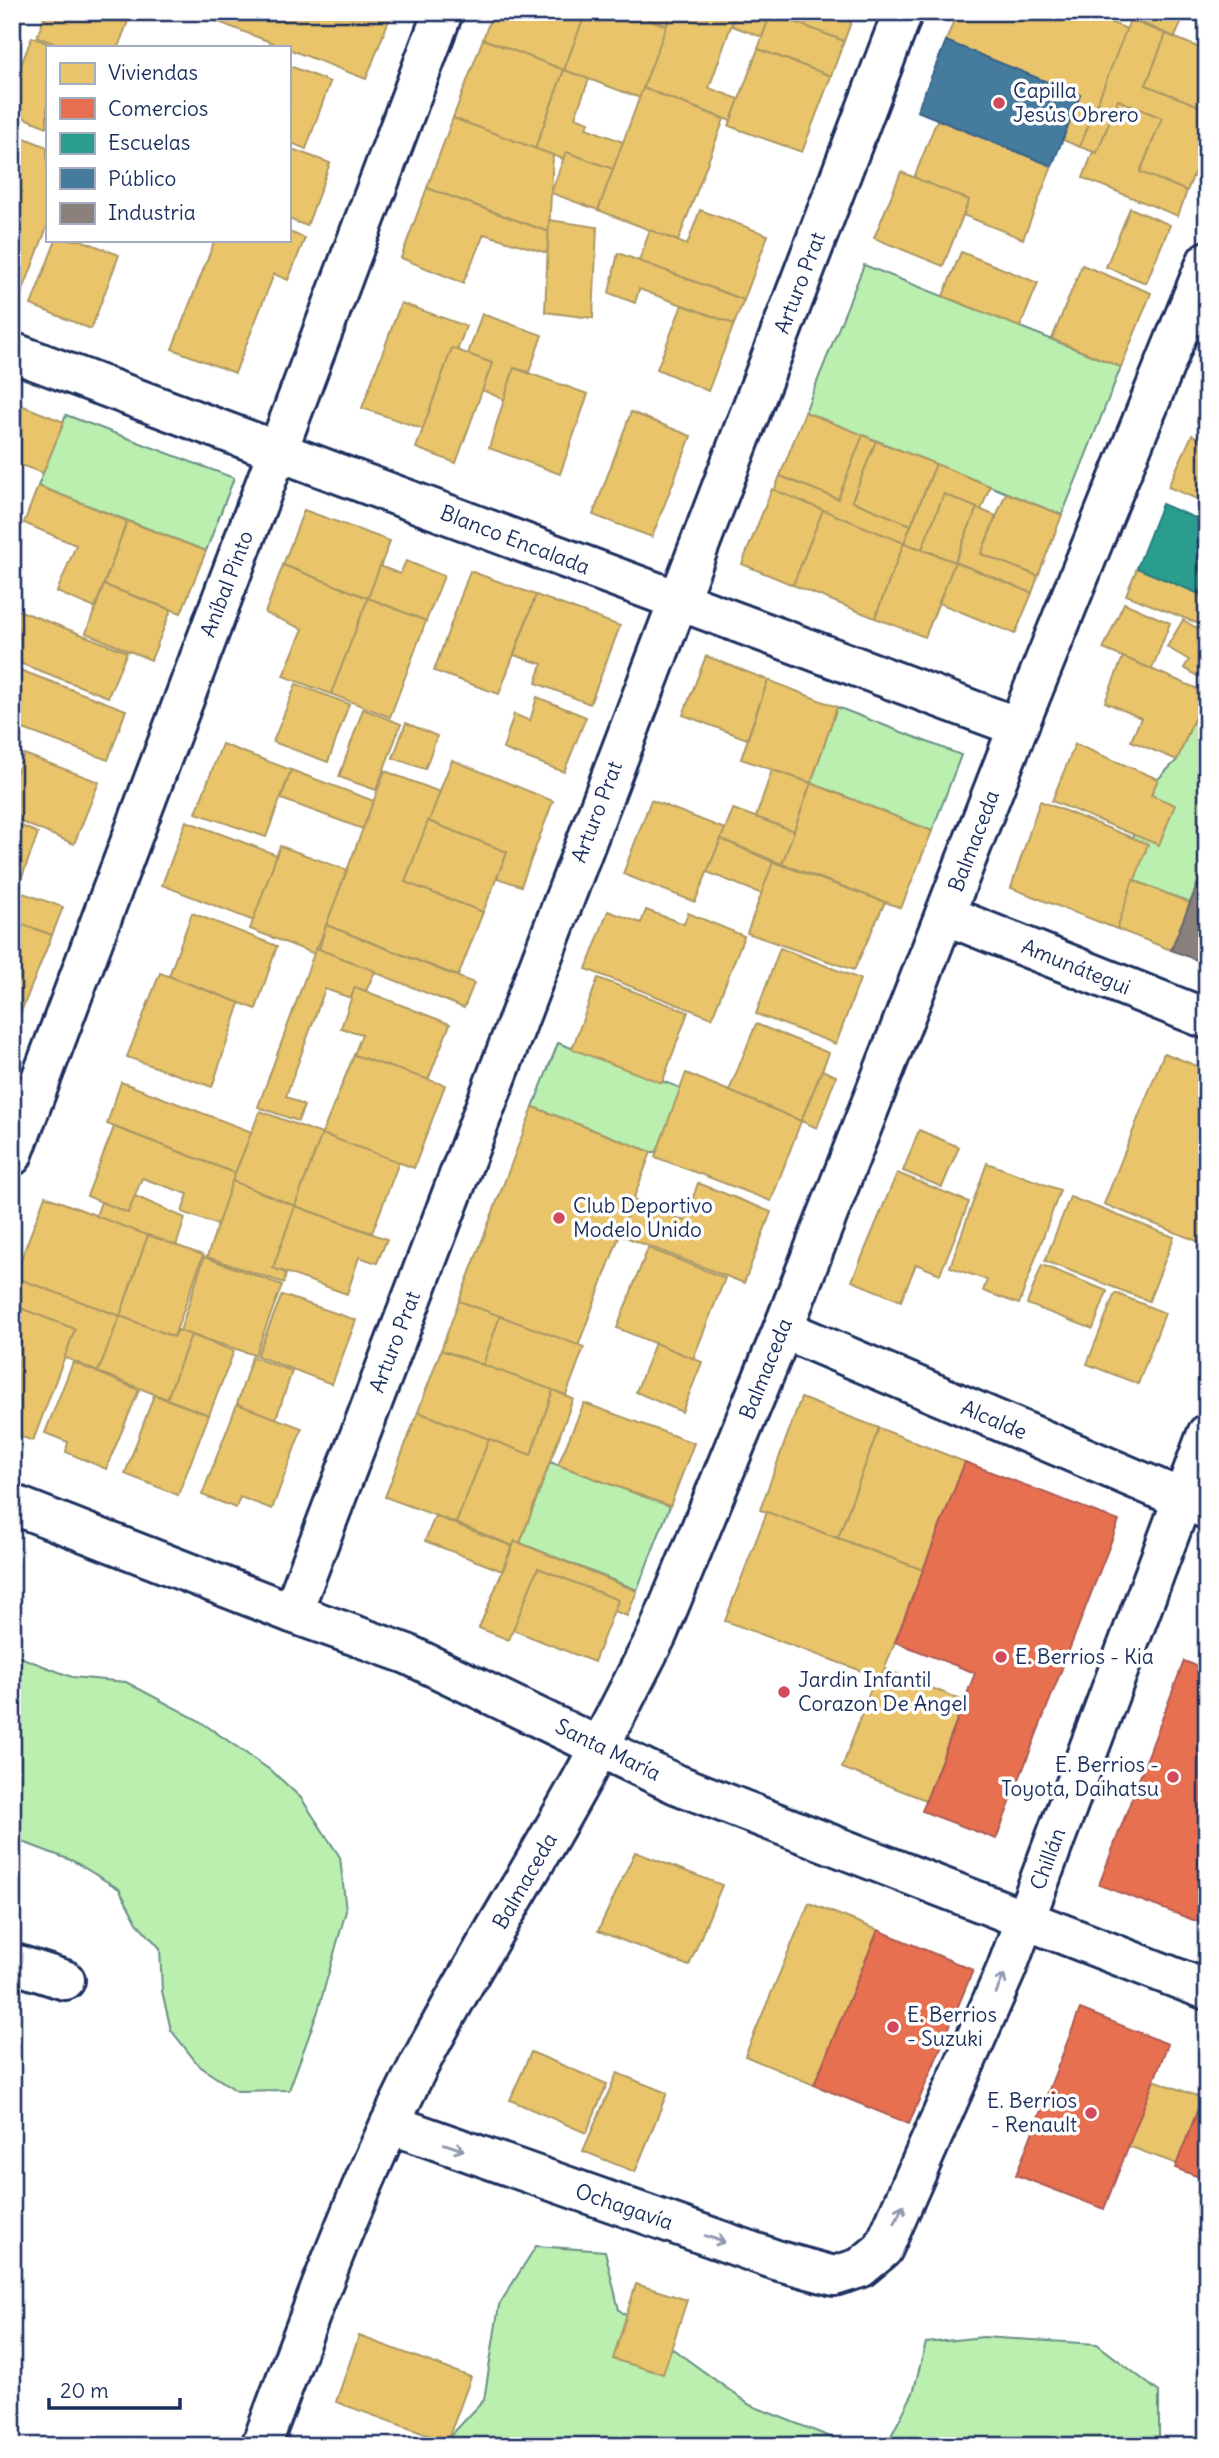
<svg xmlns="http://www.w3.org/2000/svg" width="1219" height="2458" font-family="Delius,sans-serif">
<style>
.green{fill:#baefaf;stroke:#6a8f86;stroke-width:2}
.homes{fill:#e9c46a;stroke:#ab9766;stroke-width:2}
.shops{fill:#e76f51;stroke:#aa5c55;stroke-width:2}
.schools{fill:#2a9d8f;stroke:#267c80;stroke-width:2}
.public{fill:#457b9d;stroke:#38648a;stroke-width:2}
.industry{fill:#8a817c;stroke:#696873;stroke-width:2}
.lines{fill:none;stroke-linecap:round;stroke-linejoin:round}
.street-casing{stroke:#1b2f5e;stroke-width:44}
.secondary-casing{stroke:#1b2f5e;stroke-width:44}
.street{stroke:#fff;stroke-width:38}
.secondary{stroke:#fff;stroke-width:38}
.oneway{stroke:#8d97ae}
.poi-dot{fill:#d1495b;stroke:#fff;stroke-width:2.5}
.labels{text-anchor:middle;stroke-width:7;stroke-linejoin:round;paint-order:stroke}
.poi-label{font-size:21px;fill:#1b2f5e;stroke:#fff;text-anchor:start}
.street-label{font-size:21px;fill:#1b2f5e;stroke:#fff}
</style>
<rect width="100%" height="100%" fill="#fff"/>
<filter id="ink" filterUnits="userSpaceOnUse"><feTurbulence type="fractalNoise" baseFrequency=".0143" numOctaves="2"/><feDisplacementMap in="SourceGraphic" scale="14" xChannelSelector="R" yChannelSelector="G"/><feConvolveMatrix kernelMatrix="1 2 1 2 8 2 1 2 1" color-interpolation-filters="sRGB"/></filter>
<g filter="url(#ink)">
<g class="green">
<path d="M 864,265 L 1121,367 L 1062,515 L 805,412 Z"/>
<path d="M 66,415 L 234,478 L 206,551 L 38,486 Z"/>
<path d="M 1207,629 L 1207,862 L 1190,903 L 1133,880 L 1132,838 L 1158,779 L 1177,760 L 1205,692 L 1205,632 Z"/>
<path d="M 837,707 L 961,755 L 932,831 L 811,783 Z"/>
<path d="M 558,1043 L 681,1088 L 657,1152 L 651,1152 L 533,1107 Z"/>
<path d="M 550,1462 L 670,1506 L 637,1590 L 520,1543 Z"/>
<path d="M 12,1654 L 72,1677 L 126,1682 L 198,1720 L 273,1772 L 301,1798 L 340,1857 L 346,1911 L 318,2011 L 289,2090 L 237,2091 L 200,2067 L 171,2030 L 162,1991 L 160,1948 L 137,1923 L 119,1889 L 73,1861 L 12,1838 Z"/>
<path d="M 536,2246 L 605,2251 L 619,2310 L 750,2405 L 853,2446 L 441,2446 L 484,2400 L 499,2305 Z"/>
<path d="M 983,2337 L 1097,2344 L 1159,2392 L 1159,2446 L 886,2446 L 913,2393 L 926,2343 Z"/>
</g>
<g class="homes">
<path d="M 46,12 L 119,12 L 130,16 L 118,47 L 64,47 L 37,37 Z"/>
<path d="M 219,12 L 392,12 L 366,79 L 216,21 Z"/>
<path d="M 493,12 L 586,12 L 564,70 L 483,39 Z"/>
<path d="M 586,12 L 629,12 L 667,26 L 640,98 L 564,70 Z"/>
<path d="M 629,12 L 672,12 L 667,26 Z"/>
<path d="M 672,12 L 736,12 L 709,88 L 739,99 L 731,121 L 643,88 Z"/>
<path d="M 736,12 L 774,12 L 773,14 L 771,13 L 762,37 L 732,26 Z"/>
<path d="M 774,12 L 855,12 L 844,41 L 773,14 Z"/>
<path d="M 957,12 L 1085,12 L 1127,29 L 1080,147 L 1063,140 L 1080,95 L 946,41 Z"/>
<path d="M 1115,12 L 1186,12 L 1175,37 Z"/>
<path d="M 771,13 L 844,41 L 831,76 L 758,49 Z"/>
<path d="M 1130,20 L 1166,34 L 1146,85 L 1207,109 L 1207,142 L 1187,191 L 1140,172 L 1162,118 L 1118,100 L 1097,153 L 1080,147 Z"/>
<path d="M 1166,34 L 1207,51 L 1207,109 L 1146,85 Z"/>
<path d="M 32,37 L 57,47 L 47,47 L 47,127 L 12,113 L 12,88 Z"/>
<path d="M 483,39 L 564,70 L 535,149 L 453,118 Z"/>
<path d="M 758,49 L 831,76 L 802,152 L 729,126 Z"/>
<path d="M 290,66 L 330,82 L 306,149 L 289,142 Z"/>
<path d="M 564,70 L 589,79 L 575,117 L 589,122 L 586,128 L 623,142 L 613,169 L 566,152 L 563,159 L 535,149 Z"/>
<path d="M 643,88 L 724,119 L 678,241 L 598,210 Z"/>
<path d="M 1118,100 L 1162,118 L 1140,172 L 1187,191 L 1178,216 L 1083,178 L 1093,152 L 1097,153 Z"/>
<path d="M 453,118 L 553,155 L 549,232 L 427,188 Z"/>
<path d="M 937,120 L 1052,166 L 1023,239 L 963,215 L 969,200 L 914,178 Z"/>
<path d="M 12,133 L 47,147 L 47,227 L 19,301 L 12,298 Z"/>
<path d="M 289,148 L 330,163 L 307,226 L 289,219 Z"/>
<path d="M 566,152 L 613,169 L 598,210 L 551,193 Z"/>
<path d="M 901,172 L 969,200 L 943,266 L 874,238 Z"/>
<path d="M 427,188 L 549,232 L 547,253 L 484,234 L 463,283 L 401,258 Z"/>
<path d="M 1130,208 L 1170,225 L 1146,283 L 1106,267 Z"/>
<path d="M 700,210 L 768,235 L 744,300 L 639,261 L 650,230 L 687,245 Z"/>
<path d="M 549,220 L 597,227 L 593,318 L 545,312 Z"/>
<path d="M 289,232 L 305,238 L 288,280 L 274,274 L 235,373 L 172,349 L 215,240 L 289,240 Z"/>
<path d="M 56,240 L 81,240 L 119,255 L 91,329 L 31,305 Z"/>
<path d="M 961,252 L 1038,283 L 1020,327 L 943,296 Z"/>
<path d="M 618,253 L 744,300 L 734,324 L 639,289 L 635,303 L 609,293 Z"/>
<path d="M 1082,265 L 1151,293 L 1121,367 L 1052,339 Z"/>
<path d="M 401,303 L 466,326 L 457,351 L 452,348 L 423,429 L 362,408 Z"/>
<path d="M 682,305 L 734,324 L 708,391 L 657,369 Z"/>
<path d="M 482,314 L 542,335 L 529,372 L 514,368 L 505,400 L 482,390 L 492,363 L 468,354 Z"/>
<path d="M 452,348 L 492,363 L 456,463 L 416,448 Z"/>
<path d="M 514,368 L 588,394 L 560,474 L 489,448 Z"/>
<path d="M 1207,399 L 1207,426 L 1197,421 Z"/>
<path d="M 13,402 L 64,422 L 43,473 L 12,462 Z"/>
<path d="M 631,412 L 691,436 L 652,537 L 593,515 Z"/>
<path d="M 805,412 L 863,435 L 838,499 L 780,476 Z"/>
<path d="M 863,435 L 876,441 L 852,501 L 911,525 L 904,543 L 774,491 L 780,476 L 838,499 Z"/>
<path d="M 1192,435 L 1207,441 L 1207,503 L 1168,487 Z"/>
<path d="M 876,441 L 936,464 L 911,525 L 852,501 Z"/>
<path d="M 936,464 L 990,486 L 981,510 L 944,494 L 922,549 L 904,543 Z"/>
<path d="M 38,486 L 127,521 L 95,608 L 57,592 L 76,545 L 24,523 Z"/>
<path d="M 772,489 L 823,510 L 793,585 L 742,564 Z"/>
<path d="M 1006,493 L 1062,515 L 1038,576 L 981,554 Z"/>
<path d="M 944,494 L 977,508 L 955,562 L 922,549 Z"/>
<path d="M 977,508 L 996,516 L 981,554 L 1038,576 L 1032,593 L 955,562 Z"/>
<path d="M 304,510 L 390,541 L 368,598 L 283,565 Z"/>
<path d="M 823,510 L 904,543 L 875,618 L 793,585 Z"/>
<path d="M 127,521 L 206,551 L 181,613 L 104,585 Z"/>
<path d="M 904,543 L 955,562 L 925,637 L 875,618 Z"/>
<path d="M 406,561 L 444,576 L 426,621 L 368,598 L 380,566 L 400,574 Z"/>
<path d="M 955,562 L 1032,593 L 1015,634 L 939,603 Z"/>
<path d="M 283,565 L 368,598 L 331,694 L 283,676 L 303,629 L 265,613 Z"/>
<path d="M 1137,568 L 1207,597 L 1207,627 L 1126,595 Z"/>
<path d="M 470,571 L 536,595 L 499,694 L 434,671 Z"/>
<path d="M 104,585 L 171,610 L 151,660 L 86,633 Z"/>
<path d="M 536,595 L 620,626 L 590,704 L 536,683 L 542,664 L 514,655 Z"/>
<path d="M 368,598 L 426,621 L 390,717 L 331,694 Z"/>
<path d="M 1124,603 L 1170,623 L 1152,669 L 1103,649 Z"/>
<path d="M 18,610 L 127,652 L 108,697 L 12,660 L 12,624 Z"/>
<path d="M 1183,620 L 1207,634 L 1207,682 L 1184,668 L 1189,660 L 1167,647 Z"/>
<path d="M 706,656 L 768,680 L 747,739 L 683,715 Z"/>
<path d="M 1123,657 L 1205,692 L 1177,760 L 1131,741 L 1141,718 L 1105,702 Z"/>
<path d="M 12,667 L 126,710 L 108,760 L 12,725 Z"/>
<path d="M 768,680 L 837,707 L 811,783 L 741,759 Z"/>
<path d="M 296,684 L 349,704 L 328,762 L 273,742 Z"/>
<path d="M 537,697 L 586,717 L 564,772 L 503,749 L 514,714 L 530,721 Z"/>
<path d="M 363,709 L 401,724 L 376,790 L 339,777 Z"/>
<path d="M 406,723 L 437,736 L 425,769 L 393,758 Z"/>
<path d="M 222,744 L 291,770 L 266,837 L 196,813 Z"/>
<path d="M 1075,744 L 1158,779 L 1151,795 L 1175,805 L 1159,845 L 1052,801 Z"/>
<path d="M 24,754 L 99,782 L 74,844 L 12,818 L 12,785 Z"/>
<path d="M 452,760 L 553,801 L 521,886 L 497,878 L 507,852 L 428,821 Z"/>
<path d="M 291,770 L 374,801 L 363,829 L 281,799 Z"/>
<path d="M 772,770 L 811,783 L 794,831 L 756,817 Z"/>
<path d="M 385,771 L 440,792 L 405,882 L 483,912 L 458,976 L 326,925 Z"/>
<path d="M 811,783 L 932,831 L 901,908 L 782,864 Z"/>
<path d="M 651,800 L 725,829 L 695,902 L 623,874 Z"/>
<path d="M 1040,801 L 1148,844 L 1117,929 L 1011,888 Z"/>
<path d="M 733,809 L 794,831 L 782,864 L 721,839 Z"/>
<path d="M 186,821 L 277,855 L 254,921 L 162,885 Z"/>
<path d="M 428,821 L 507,852 L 483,912 L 405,882 Z"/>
<path d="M 12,822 L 38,833 L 17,891 L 63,907 L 52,935 L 12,920 Z"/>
<path d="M 721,839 L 773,862 L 762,894 L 707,872 Z"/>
<path d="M 280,846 L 347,870 L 315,954 L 250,929 Z"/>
<path d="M 773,862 L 885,902 L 854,970 L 747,933 Z"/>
<path d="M 1133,880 L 1190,903 L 1171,950 L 1117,929 Z"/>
<path d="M 646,910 L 684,924 L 688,913 L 744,936 L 712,1018 L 586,969 L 608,911 L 641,923 Z"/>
<path d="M 192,913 L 277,946 L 256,1009 L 169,976 Z"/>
<path d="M 12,921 L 52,935 L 21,1012 L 12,1009 Z"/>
<path d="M 326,925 L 474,983 L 464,1008 L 319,950 Z"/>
<path d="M 316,948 L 375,971 L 366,991 L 355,987 L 351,998 L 325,989 L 286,1096 L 304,1106 L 298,1121 L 258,1107 Z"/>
<path d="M 780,948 L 860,979 L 836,1044 L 756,1014 Z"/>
<path d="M 160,973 L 240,1003 L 212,1087 L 127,1057 Z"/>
<path d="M 598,978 L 688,1012 L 662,1083 L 572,1049 Z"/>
<path d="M 355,987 L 450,1024 L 428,1080 L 354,1055 L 362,1034 L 341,1028 Z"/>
<path d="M 756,1024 L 829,1053 L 801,1121 L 729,1091 Z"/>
<path d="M 1164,1053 L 1207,1070 L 1207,1245 L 1104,1204 Z"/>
<path d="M 354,1055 L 445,1085 L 414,1168 L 322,1134 Z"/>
<path d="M 822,1070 L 836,1076 L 817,1128 L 801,1121 Z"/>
<path d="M 686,1073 L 801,1121 L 771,1201 L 655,1157 Z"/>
<path d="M 121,1082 L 252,1132 L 235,1173 L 107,1124 Z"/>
<path d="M 533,1107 L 651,1152 L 578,1346 L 459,1301 Z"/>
<path d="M 260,1111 L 322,1134 L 295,1206 L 232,1181 Z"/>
<path d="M 114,1127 L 235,1173 L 218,1225 L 182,1212 L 188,1194 L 142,1178 L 128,1213 L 87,1196 Z"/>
<path d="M 919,1130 L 959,1147 L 942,1187 L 903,1171 Z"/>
<path d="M 322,1134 L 399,1162 L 372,1233 L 295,1206 Z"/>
<path d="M 987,1163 L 1060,1190 L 1019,1304 L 983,1291 L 987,1280 L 950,1267 Z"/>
<path d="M 897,1173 L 969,1202 L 940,1274 L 916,1264 L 901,1301 L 852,1281 Z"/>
<path d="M 232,1181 L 295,1206 L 273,1268 L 286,1273 L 284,1283 L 207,1257 Z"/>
<path d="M 698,1183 L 771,1212 L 744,1283 L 620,1235 L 633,1200 L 685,1221 Z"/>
<path d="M 45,1196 L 148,1235 L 120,1316 L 14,1278 Z"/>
<path d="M 135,1196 L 185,1218 L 176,1246 L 96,1216 L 101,1202 L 128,1213 Z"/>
<path d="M 1070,1197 L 1174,1237 L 1149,1301 L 1045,1261 Z"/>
<path d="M 295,1206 L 387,1239 L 377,1263 L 359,1257 L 347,1294 L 273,1268 Z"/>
<path d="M 148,1235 L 203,1255 L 174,1337 L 120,1316 Z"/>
<path d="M 648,1248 L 725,1278 L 693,1359 L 617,1328 Z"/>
<path d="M 204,1257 L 282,1285 L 255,1355 L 180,1331 Z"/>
<path d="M 1042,1265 L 1107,1291 L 1093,1329 L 1027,1304 Z"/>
<path d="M 19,1279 L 120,1316 L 98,1372 L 64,1357 L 75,1329 L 12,1305 L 12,1295 Z"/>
<path d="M 1115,1293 L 1165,1313 L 1138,1384 L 1087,1364 Z"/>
<path d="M 282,1295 L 356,1320 L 332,1384 L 257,1356 Z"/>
<path d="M 459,1301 L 500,1316 L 483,1365 L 441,1350 Z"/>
<path d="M 12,1305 L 75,1329 L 33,1441 L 12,1433 Z"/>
<path d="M 120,1316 L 174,1337 L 178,1330 L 191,1335 L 167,1399 L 98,1372 Z"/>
<path d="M 500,1316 L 584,1347 L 566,1395 L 483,1365 Z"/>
<path d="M 191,1335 L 234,1351 L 209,1415 L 167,1399 Z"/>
<path d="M 655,1343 L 702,1362 L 682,1412 L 636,1392 Z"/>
<path d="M 441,1350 L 553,1390 L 531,1455 L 418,1412 Z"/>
<path d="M 252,1357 L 292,1371 L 276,1419 L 237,1404 Z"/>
<path d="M 73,1362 L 139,1390 L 106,1469 L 66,1452 L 68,1442 L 45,1433 Z"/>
<path d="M 553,1390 L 573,1399 L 520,1543 L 515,1541 L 513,1546 L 456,1523 L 489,1439 L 531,1455 Z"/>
<path d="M 154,1395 L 209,1415 L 178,1495 L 125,1474 Z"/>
<path d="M 801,1398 L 879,1428 L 838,1538 L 760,1510 Z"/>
<path d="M 584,1403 L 694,1443 L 670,1506 L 558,1465 Z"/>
<path d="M 237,1404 L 302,1428 L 272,1509 L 240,1497 L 236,1508 L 202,1495 Z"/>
<path d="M 418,1412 L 489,1439 L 456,1523 L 385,1497 Z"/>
<path d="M 879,1428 L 965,1462 L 923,1570 L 838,1538 Z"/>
<path d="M 767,1512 L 923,1570 L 881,1678 L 725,1621 Z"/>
<path d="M 435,1516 L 512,1546 L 502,1571 L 425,1541 Z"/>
<path d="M 515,1541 L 637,1591 L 627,1616 L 614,1611 L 618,1600 L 538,1568 L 509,1640 L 479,1628 Z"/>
<path d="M 538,1568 L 618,1600 L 594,1662 L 513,1630 Z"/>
<path d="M 1207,1625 L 1207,1650 L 1198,1646 Z"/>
<path d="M 885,1669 L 964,1701 L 926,1800 L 842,1768 L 875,1677 L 881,1678 Z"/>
<path d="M 635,1852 L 722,1885 L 689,1966 L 598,1931 Z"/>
<path d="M 809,1903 L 878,1930 L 814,2085 L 745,2056 Z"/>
<path d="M 531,2052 L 607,2084 L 586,2133 L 510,2100 Z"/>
<path d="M 617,2073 L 667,2093 L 635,2172 L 583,2151 Z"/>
<path d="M 1154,2080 L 1202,2098 L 1177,2164 L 1128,2146 Z"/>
<path d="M 636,2284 L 687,2300 L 663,2374 L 613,2359 Z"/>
<path d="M 359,2336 L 471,2377 L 447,2442 L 336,2402 Z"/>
</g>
<g class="shops">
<path d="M 965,1462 L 1119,1521 L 996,1839 L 922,1811 L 975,1673 L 895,1642 Z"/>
<path d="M 1184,1661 L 1207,1670 L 1207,1925 L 1099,1885 Z"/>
<path d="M 878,1930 L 973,1970 L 909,2124 L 814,2085 Z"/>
<path d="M 1080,2009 L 1168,2044 L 1104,2209 L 1016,2175 Z"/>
<path d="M 1207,2086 L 1207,2180 L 1175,2168 Z"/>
</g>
<path class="schools" d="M 1162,504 L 1207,523 L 1207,597 L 1137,568 Z"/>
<path class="public" d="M 946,41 L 1080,95 L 1052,166 L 917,111 Z"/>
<path class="industry" d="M 1207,861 L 1207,964 L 1171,950 Z"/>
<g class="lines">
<g class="street-casing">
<g id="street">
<path d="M 12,352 L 1018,727"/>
<path d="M 945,915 L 1207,1019"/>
<path d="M 12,1156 L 443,12"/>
<path d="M 783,1329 L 1206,1509"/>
<path d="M 292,1613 L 903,12"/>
<path d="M 600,1746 L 657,1635 L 783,1329 L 1018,727 L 1207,261"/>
<path d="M 12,1963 L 65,1980"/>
<path d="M 390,2124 L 779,2261 L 834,2276 L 860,2268 L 883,2249 L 1006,1970 L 1207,1434"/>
</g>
</g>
<g class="secondary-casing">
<g id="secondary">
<path d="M 12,1504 L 292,1613 L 407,1654 L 676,1784 L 1207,1990"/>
<path d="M 261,2446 C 309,2318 355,2190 417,2069 C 474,1959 542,1856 600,1746"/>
</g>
</g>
<use href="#street" class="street"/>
<use href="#secondary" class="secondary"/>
</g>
<defs><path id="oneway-shaft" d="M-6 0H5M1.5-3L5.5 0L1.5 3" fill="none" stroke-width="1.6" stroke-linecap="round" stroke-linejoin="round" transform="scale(1.75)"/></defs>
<g class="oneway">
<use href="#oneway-shaft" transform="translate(1000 1984) rotate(-66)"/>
<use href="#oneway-shaft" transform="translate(454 2147) rotate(19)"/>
<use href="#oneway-shaft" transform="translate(899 2214) rotate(-66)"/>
<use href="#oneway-shaft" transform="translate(715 2239) rotate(19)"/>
</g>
</g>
<g class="poi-dot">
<circle cx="999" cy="103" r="7"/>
<circle cx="559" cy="1218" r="7"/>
<circle cx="1001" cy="1657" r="7"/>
<circle cx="784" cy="1692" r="7"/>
<circle cx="1173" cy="1777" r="7"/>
<circle cx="893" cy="2027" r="7"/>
<circle cx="1091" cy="2113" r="7"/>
</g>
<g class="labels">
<g class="poi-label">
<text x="1013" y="98">Capilla<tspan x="1013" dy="24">Jesús Obrero</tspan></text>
<text x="573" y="1213">Club Deportivo<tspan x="573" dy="24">Modelo Unido</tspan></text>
<text x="1015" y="1664">E. Berrios - Kia</text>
<text x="798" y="1687">Jardin Infantil<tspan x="798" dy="24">Corazon De Angel</tspan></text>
<text x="1159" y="1772" text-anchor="end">E. Berrios -<tspan x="1159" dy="24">Toyota, Daihatsu</tspan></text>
<text x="907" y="2022">E. Berrios<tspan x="907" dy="24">- Suzuki</tspan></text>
<text x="1077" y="2108" text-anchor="end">E. Berrios<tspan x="1077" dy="24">- Renault</tspan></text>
</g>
<g class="street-label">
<text transform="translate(800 283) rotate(-69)" y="7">Arturo Prat</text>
<text transform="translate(515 540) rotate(21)" y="7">Blanco Encalada</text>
<text transform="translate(227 584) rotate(-69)" y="7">Aníbal Pinto</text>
<text transform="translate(597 812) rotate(-69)" y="7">Arturo Prat</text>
<text transform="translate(974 841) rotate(-69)" y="7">Balmaceda</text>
<text transform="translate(1076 967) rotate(22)" y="7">Amunátegui</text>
<text transform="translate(395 1342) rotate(-69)" y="7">Arturo Prat</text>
<text transform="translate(766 1369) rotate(-68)" y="7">Balmaceda</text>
<text transform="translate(994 1420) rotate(23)" y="7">Alcalde</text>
<text transform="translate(608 1750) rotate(26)" y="7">Santa María</text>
<text transform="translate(1048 1859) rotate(-70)" y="7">Chillán</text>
<text transform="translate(525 1881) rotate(-60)" y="7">Balmaceda</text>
<text transform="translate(624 2207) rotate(19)" y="7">Ochagavía</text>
</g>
</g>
<rect width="1219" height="2458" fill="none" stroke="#fff" stroke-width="42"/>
<rect x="21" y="21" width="1177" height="2416" fill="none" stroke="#1b2f5e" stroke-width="2.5" filter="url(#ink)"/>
<rect x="46" y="46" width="245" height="196" fill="#ffffff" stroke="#a4acbf" stroke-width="2"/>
<rect x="60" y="63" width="35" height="21" fill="#e9c46a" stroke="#a4acbf" stroke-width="2"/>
<text x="108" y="80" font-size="21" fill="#1b2f5e">Viviendas</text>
<rect x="60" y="98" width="35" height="21" fill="#e76f51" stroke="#a4acbf" stroke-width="2"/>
<text x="108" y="116" font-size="21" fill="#1b2f5e">Comercios</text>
<rect x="60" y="133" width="35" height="21" fill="#2a9d8f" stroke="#a4acbf" stroke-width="2"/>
<text x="108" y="150" font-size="21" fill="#1b2f5e">Escuelas</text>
<rect x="60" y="168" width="35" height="21" fill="#457b9d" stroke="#a4acbf" stroke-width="2"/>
<text x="108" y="186" font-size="21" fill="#1b2f5e">Público</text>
<rect x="60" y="203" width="35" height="21" fill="#8a817c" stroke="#a4acbf" stroke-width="2"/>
<text x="108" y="220" font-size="21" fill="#1b2f5e">Industria</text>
<path d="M49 2398v10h131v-10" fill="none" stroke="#1b2f5e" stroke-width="3.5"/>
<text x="60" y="2398" font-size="21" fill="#1b2f5e" stroke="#ffffff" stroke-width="5" paint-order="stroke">20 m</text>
</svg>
